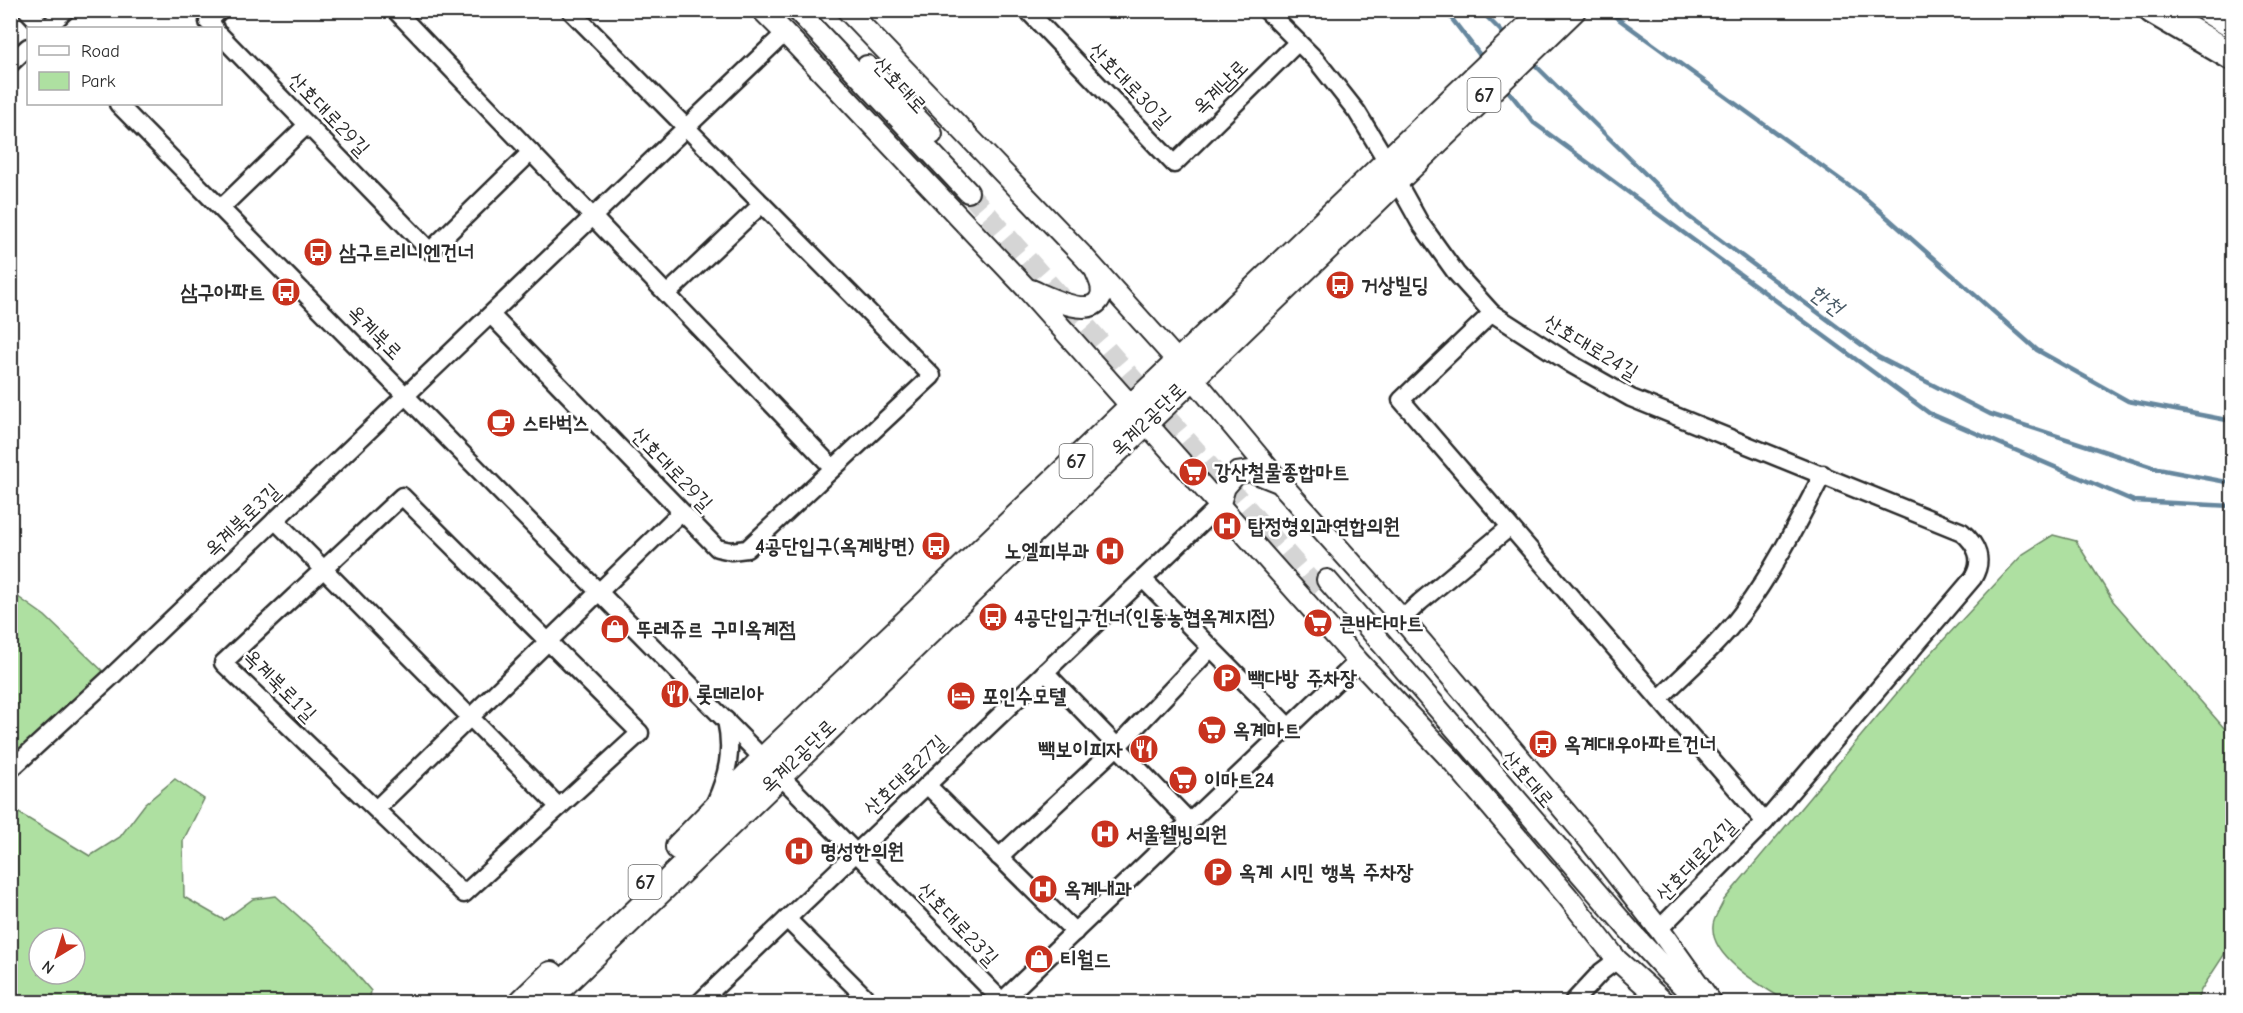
<svg xmlns="http://www.w3.org/2000/svg" width="2243" height="1013" font-family="'Comic Neue','Poor Story',sans-serif">
<style>
.green{fill:#aee0a1;stroke:#6c8666;stroke-width:1.5;fill-rule:evenodd}
.lines{fill:none;stroke-linecap:round;stroke-linejoin:round}
.stream{stroke:#66879e;stroke-width:4.5}
.tertiary-tunnel{stroke:#d5d5d5;stroke-width:20;stroke-dasharray:20 10;stroke-linecap:butt}
.minor-casing{stroke:#2b2b2b;stroke-width:21}
.tertiary-casing{stroke:#2b2b2b;stroke-width:24}
.primary-casing{stroke:#2b2b2b;stroke-width:30}
.trunk-casing{stroke:#2b2b2b;stroke-width:32}
.minor{stroke:#fff;stroke-width:16}
.tertiary{stroke:#fff;stroke-width:20}
.primary{stroke:#fff;stroke-width:26}
.trunk{stroke:#fff;stroke-width:27}
.labels{text-anchor:middle;stroke-width:5;stroke-linejoin:round;paint-order:stroke}
.shield{fill:#fff;stroke:#6b6b6b;stroke-width:1.5}
.shield-label{font-size:20px;font-weight:bold;fill:#2b2b2b}
.street-label{font-size:21px;fill:#2b2b2b;stroke:#fff}
.poi-label{font-size:21px;font-weight:bold;fill:#2b2b2b;stroke:#fff;text-anchor:start}
.water-label{font-size:22px;font-style:italic;fill:#485965;stroke:#fff}
</style>
<rect width="100%" height="100%" fill="#fff"/>
<filter id="ink" filterUnits="userSpaceOnUse"><feTurbulence type="fractalNoise" baseFrequency=".0167" numOctaves="2"/><feDisplacementMap in="SourceGraphic" scale="12" xChannelSelector="R" yChannelSelector="G"/><feConvolveMatrix kernelMatrix="1 2 1 2 8 2 1 2 1" color-interpolation-filters="sRGB"/></filter>
<g filter="url(#ink)">
<g class="green">
<path d="M 2053,535 L 2076,541 L 2113,601 L 2232,737 L 2232,923 L 2224,955 L 2201,990 L 2196,1002 L 1788,1002 C 1765,988 1710,958 1713,926 C 1713,918 1721,908 1724,900 L 1922,663 L 2023,554 Z"/>
<path d="M 11,592 L 45,616 L 110,678 L 11,756 Z"/>
<path d="M 175,779 L 204,799 L 183,841 L 184,897 L 224,920 L 253,899 L 276,896 L 336,950 L 371,991 L 369,1002 L 11,1002 L 11,815 L 19,813 L 90,856 L 120,837 L 145,804 ZM 39,938 L 75,938 L 75,974 L 39,974 Z"/>
</g>
<g class="lines">
<g class="stream">
<path d="M 1445,10 L 1483,59"/>
<path d="M 1480,10 L 1508,38"/>
<path d="M 1606,10 L 1863,196 L 2037,350 L 2128,401 L 2232,421"/>
<path d="M 1531,61 L 1688,216 L 1878,357 L 1990,414 L 2158,469 L 2232,483"/>
<path d="M 1505,87 L 1534,123 L 1929,413 L 2134,501 L 2232,506"/>
</g>
<path class="tertiary-tunnel" d="M 968,192 L 1319,590"/>
<g class="minor-casing">
<g id="minor">
<path d="M 27,10 L 44,28"/>
<path d="M 395,10 L 833,468"/>
<path d="M 1027,10 L 1174,164 L 1298,42"/>
<path d="M 1266,10 L 1316,60 L 1357,112 L 1388,163"/>
<path d="M 47,28 L 66,10"/>
<path d="M 215,28 L 208,22 L 220,10"/>
<path d="M 220,35 L 430,251 L 531,152"/>
<path d="M 10,64 L 28,47"/>
<path d="M 118,104 L 1003,1002"/>
<path d="M 1396,180 L 1420,223 L 1456,273 L 1492,313 L 1571,364 L 1631,398 L 1962,532 C 1977,545 1984,560 1973,578 L 1765,822 L 1659,929"/>
<path d="M 221,208 L 307,125"/>
<path d="M 667,294 L 762,204"/>
<path d="M 1492,313 L 1401,400 L 1765,822"/>
<path d="M 491,315 L 717,548 L 731,551 L 747,549 L 932,376 L 570,10"/>
<path d="M 402,496 L 640,733 L 464,894 L 223,663 Z"/>
<path d="M 275,520 L 559,807"/>
<path d="M 1143,579 L 1289,727"/>
<path d="M 1402,619 L 1420,602 L 1510,527"/>
<path d="M 1045,672 L 1190,822"/>
<path d="M 1659,699 C 1687,671 1718,645 1742,613 C 1774,570 1798,522 1823,474"/>
<path d="M 10,770 L 110,678 L 785,33"/>
<path d="M 927,785 L 1075,932"/>
<path d="M 715,803 C 728,775 733,750 726,720"/>
<path d="M 376,809 L 681,512"/>
<path d="M 999,857 L 1117,747 L 1211,648"/>
<path d="M 787,919 L 870,1002"/>
<path d="M 700,1002 L 1219,506"/>
<path d="M 1001,1002 L 1358,661"/>
<path d="M 1573,1002 L 1601,972 L 1617,960"/>
</g>
</g>
<g class="tertiary-casing">
<g id="tertiary">
<path d="M 762,10 L 785,33 L 1026,288 L 1358,661 L 1454,763 L 1568,897 L 1617,960 L 1664,1002"/>
<path d="M 797,10 L 968,192"/>
<path d="M 847,10 L 1084,257 L 1192,377 L 1283,486 L 1402,619 L 1590,841 L 1659,929 L 1711,1002"/>
<path d="M 867,66 L 932,134"/>
<path d="M 1031,290 C 1046,296 1087,318 1099,300 C 1105,291 1100,281 1096,272"/>
<path d="M 1219,506 L 1225,487 L 1237,473 L 1251,471 L 1276,481"/>
<path d="M 1327,580 L 1630,931 L 1666,970 L 1700,1002"/>
</g>
</g>
<g class="primary-casing">
<g id="primary">
<path d="M 679,847 L 765,759 L 1547,10"/>
<path d="M 523,1002 L 551,975"/>
<path d="M 544,1002 L 1572,10"/>
</g>
</g>
<g class="trunk-casing">
<g id="trunk">
<path d="M 2153,10 L 2232,56"/>
<path d="M 2209,10 L 2232,24"/>
</g>
</g>
<use href="#minor" class="minor"/>
<use href="#tertiary" class="tertiary"/>
<use href="#primary" class="primary"/>
<use href="#trunk" class="trunk"/>
</g>
</g>
<defs>
<g id="bus-disc" transform="scale(1.5)"><circle r="9.5" fill="#c8321e" stroke="#fff"/><path d="M-5-6H5V4H4V6H2V4H-2V6H-4V4H-5ZM-3.5-4V0h7V-4ZM-3.5 1.2v1.5H-2V1.2ZM2 1.2v1.5H3.5V1.2Z" fill="#fff"/></g>
<g id="cafe-disc" transform="scale(1.5)"><circle r="9.5" fill="#c8321e" stroke="#fff"/><path d="M-5.5-4.5H6V0H3Q3 3.5 0 3.5H-2.5Q-5.5 3.5-5.5 0ZM3-3.2v2h1.7v-2ZM-6 4.5H4V6H-6Z" fill="#fff"/></g>
<g id="supermarket-disc" transform="scale(1.5)"><circle r="9.5" fill="#c8321e" stroke="#fff"/><path d="M-6-5.5h2.5l.6 2H6L4.5 2H-2.5L-4.4-4H-6ZM-1.5 3.2a1.3 1.3 0 1 0 .1 0ZM3 3.2a1.3 1.3 0 1 0 .1 0Z" fill="#fff"/></g>
<g id="hospital-disc" transform="scale(1.5)"><circle r="9.5" fill="#c8321e" stroke="#fff"/><path d="M-5-5h3v3.5h4V-5h3V5h-3V1.5h-4V5h-3Z" fill="#fff"/></g>
<g id="shop-disc" transform="scale(1.5)"><circle r="9.5" fill="#c8321e" stroke="#fff"/><path d="M-5-2.5h2.3a2.7 3.5 0 0 1 5.4 0H5L5.5 6h-11ZM-1.5-2.5h3a1.5 2.3 0 0 0-3 0Z" fill="#fff"/></g>
<g id="parking-disc" transform="scale(1.5)"><circle r="9.5" fill="#c8321e" stroke="#fff"/><path d="M-3.5-5.5H1a3.5 3.5 0 0 1 0 7H-1V5.5H-3.5ZM-1-3.4V-.6H.8a1.4 1.4 0 0 0 0-2.8Z" fill="#fff"/></g>
<g id="restaurant-disc" transform="scale(1.5)"><circle r="9.5" fill="#c8321e" stroke="#fff"/><path d="M-5-6h1v4h1v-4h1v4h1v-4h1v5L-1.5 .5V6h-2V.5L-5-1ZM5-6V6H3V1.5H1.5Q1.5-4 5-6Z" fill="#fff"/></g>
<g id="hotel-disc" transform="scale(1.5)"><circle r="9.5" fill="#c8321e" stroke="#fff"/><path d="M-6-4.5h1.5V1H6V5H4.5V3h-9V5H-6ZM-4 0a1.8 1.8 0 1 1 3.6 0ZM.5 0V-2.5h3Q6-2.5 6 0Z" fill="#fff"/></g>
</defs>
<g fill-rule="evenodd">
<use href="#bus-disc" x="318" y="252"/>
<use href="#bus-disc" x="1340" y="285"/>
<use href="#bus-disc" x="286" y="292"/>
<use href="#cafe-disc" x="501" y="423"/>
<use href="#supermarket-disc" x="1193" y="472"/>
<use href="#hospital-disc" x="1227" y="526"/>
<use href="#bus-disc" x="936" y="546"/>
<use href="#hospital-disc" x="1110" y="551"/>
<use href="#bus-disc" x="993" y="617"/>
<use href="#supermarket-disc" x="1318" y="623"/>
<use href="#shop-disc" x="615" y="629"/>
<use href="#parking-disc" x="1227" y="678"/>
<use href="#restaurant-disc" x="675" y="694"/>
<use href="#hotel-disc" x="961" y="696"/>
<use href="#supermarket-disc" x="1212" y="730"/>
<use href="#bus-disc" x="1543" y="744"/>
<use href="#restaurant-disc" x="1144" y="749"/>
<use href="#supermarket-disc" x="1183" y="780"/>
<use href="#hospital-disc" x="1105" y="834"/>
<use href="#hospital-disc" x="799" y="851"/>
<use href="#parking-disc" x="1218" y="872"/>
<use href="#hospital-disc" x="1043" y="889"/>
<use href="#shop-disc" x="1039" y="959"/>
</g>
<g class="labels">
<g class="shield">
<rect x="1467.5" y="78" width="33" height="34" rx="4.5"/>
<rect x="1059.5" y="444" width="33" height="34" rx="4.5"/>
<rect x="628.5" y="865" width="33" height="34" rx="4.5"/>
</g>
<g class="shield-label">
<text x="1484" y="102">67</text>
<text x="1076" y="468">67</text>
<text x="645" y="889">67</text>
</g>
<g class="street-label">
<text transform="translate(900 85) rotate(47)" y="7">산호대로</text>
<text transform="translate(1130 85) rotate(46)" y="7">산호대로30길</text>
<text transform="translate(1220 87) rotate(-45)" y="7">옥계남로</text>
<text transform="translate(329 114) rotate(46)" y="7">산호대로29길</text>
<text transform="translate(375 332) rotate(45)" y="7">옥계북로</text>
<text transform="translate(1591 347) rotate(31)" y="7">산호대로24길</text>
<text transform="translate(1148 419) rotate(-44)" y="7">옥계2공단로</text>
<text transform="translate(672 469) rotate(46)" y="7">산호대로29길</text>
<text transform="translate(242 520) rotate(-44)" y="7">옥계북로3길</text>
<text transform="translate(280 685) rotate(45)" y="7">옥계북로1길</text>
<text transform="translate(798 756) rotate(-44)" y="7">옥계2공단로</text>
<text transform="translate(905 775) rotate(-44)" y="7">산호대로27길</text>
<text transform="translate(1528 779) rotate(49)" y="7">산호대로</text>
<text transform="translate(1696 860) rotate(-46)" y="7">산호대로24길</text>
<text transform="translate(958 924) rotate(46)" y="7">산호대로23길</text>
</g>
<g class="poi-label">
<text x="339" y="259">삼구트리니엔건너</text>
<text x="1361" y="292">거상빌딩</text>
<text x="265" y="299" text-anchor="end">삼구아파트</text>
<text x="522" y="430">스타벅스</text>
<text x="1214" y="479">강산철물종합마트</text>
<text x="1248" y="533">탑정형외과연합의원</text>
<text x="915" y="553" text-anchor="end">4공단입구(옥계방면)</text>
<text x="1089" y="558" text-anchor="end">노엘피부과</text>
<text x="1014" y="624">4공단입구건너(인동농협옥계지점)</text>
<text x="1339" y="630">큰바다마트</text>
<text x="636" y="636">뚜레쥬르 구미옥계점</text>
<text x="1248" y="685">빽다방 주차장</text>
<text x="696" y="701">롯데리아</text>
<text x="982" y="703">포인수모텔</text>
<text x="1233" y="737">옥계마트</text>
<text x="1564" y="751">옥계대우아파트건너</text>
<text x="1123" y="756" text-anchor="end">빽보이피자</text>
<text x="1204" y="787">이마트24</text>
<text x="1126" y="841">서울웰빙의원</text>
<text x="820" y="858">명성한의원</text>
<text x="1239" y="879">옥계 시민 행복 주차장</text>
<text x="1064" y="896">옥계내과</text>
<text x="1060" y="966">티월드</text>
</g>
<g class="water-label">
<text transform="translate(1827 299) rotate(37)" y="8">한천</text>
</g>
</g>
<rect width="2243" height="1013" fill="none" stroke="#fff" stroke-width="36"/>
<rect x="18" y="18" width="2207" height="977" fill="none" stroke="#2b2b2b" stroke-width="2" filter="url(#ink)"/>
<rect x="27" y="27" width="195" height="78" fill="#ffffff" stroke="#aaaaaa" stroke-width="1.5"/>
<rect x="39" y="46" width="30" height="9" fill="#ffffff" stroke="#aaaaaa" stroke-width="1.5"/>
<text x="81" y="57" font-size="18" fill="#2b2b2b">Road</text>
<rect x="39" y="72" width="30" height="18" fill="#aee0a1" stroke="#aaaaaa" stroke-width="1.5"/>
<text x="81" y="87" font-size="18" fill="#2b2b2b">Park</text>
<g transform="translate(57 956) rotate(218)"><circle r="28" fill="#ffffff" stroke="#aaaaaa" stroke-width="1.5"/>
<path d="M0-4.5L10 22L0 15L-10 22Z" fill="#c8321e"/>
<text y="-9" font-size="16" font-weight="bold" text-anchor="middle" fill="#2b2b2b">N</text>
</g>
</svg>
